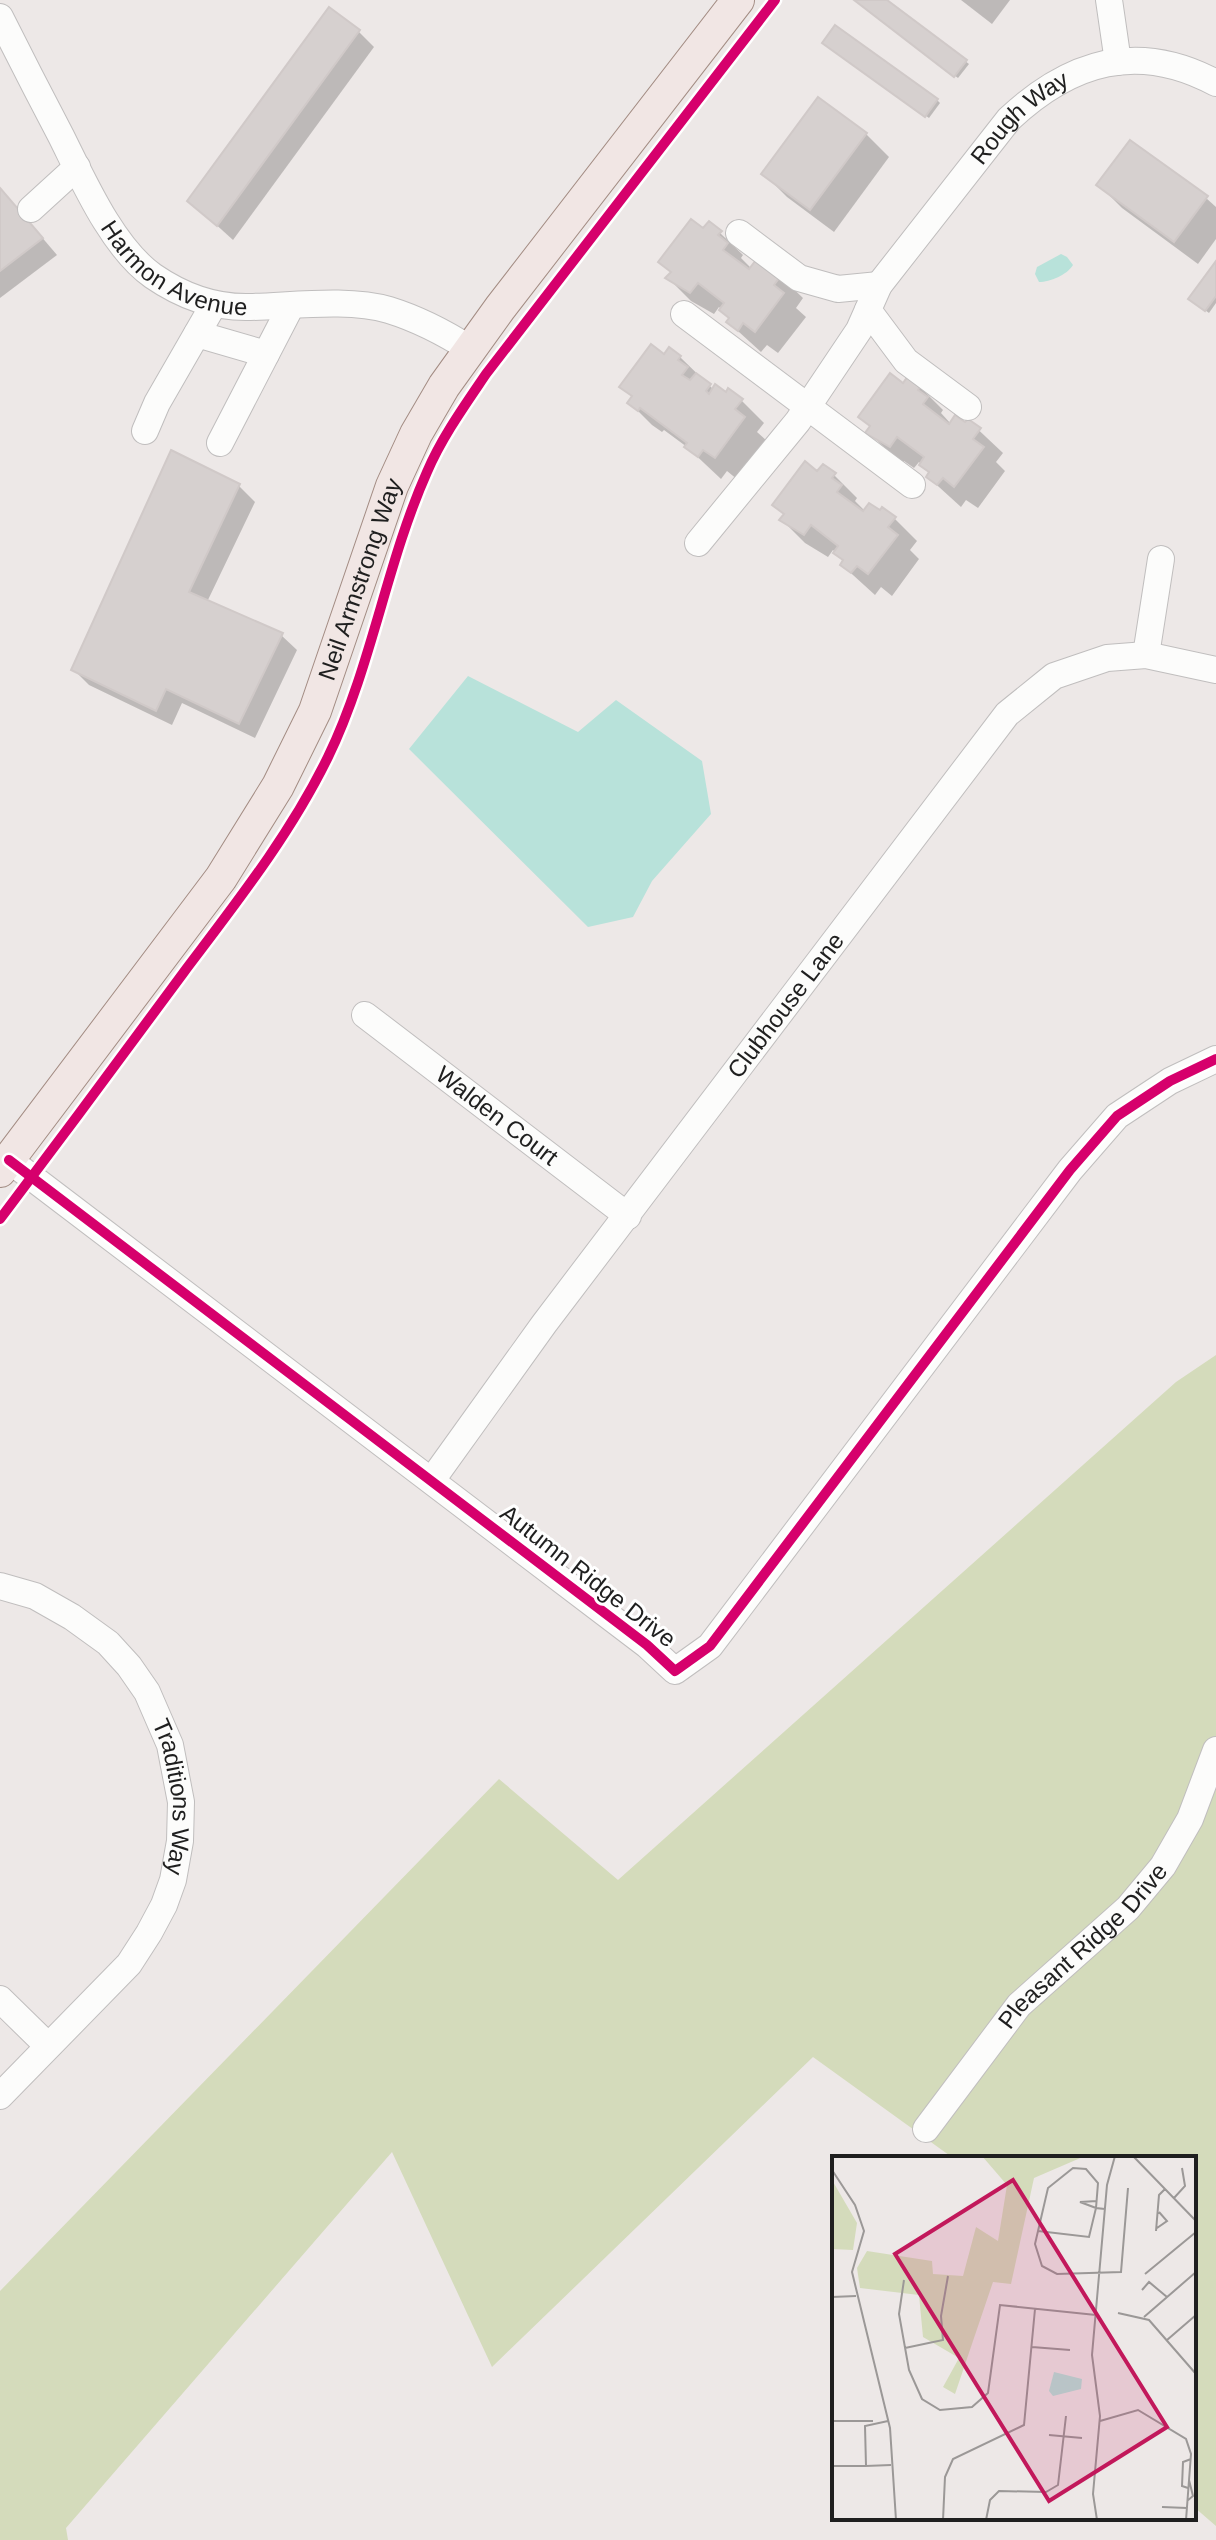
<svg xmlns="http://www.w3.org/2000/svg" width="1216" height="2540" font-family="Arial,sans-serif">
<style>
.forest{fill:#d4dbbb}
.water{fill:#b8e2da}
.shadow{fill:#0003}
.building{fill:#d6d0cf;stroke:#d0c9c8;stroke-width:2}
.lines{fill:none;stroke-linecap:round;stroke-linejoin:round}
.minor-casing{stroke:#c0bebe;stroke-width:28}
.major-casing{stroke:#a38c83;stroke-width:34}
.minor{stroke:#fcfcfb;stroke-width:26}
.major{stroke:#f1e6e4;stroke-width:32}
.cycleway-casing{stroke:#fff;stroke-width:15}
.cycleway{stroke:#d6006c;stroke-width:10}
.labels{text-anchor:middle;stroke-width:6;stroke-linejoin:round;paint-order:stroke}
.street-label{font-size:24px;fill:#1f1f1f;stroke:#fff}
.inset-road{fill:none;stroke:#9b9897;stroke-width:2}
.view{fill:#c2185b;fill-opacity:0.15;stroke:#c2185b;stroke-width:4}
.inset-edge{fill:none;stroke:#1f1f1f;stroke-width:4}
</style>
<rect width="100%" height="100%" fill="#ede8e7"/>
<path class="forest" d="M 1216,1355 L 1216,2526 L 1194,2507 L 1194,2158 L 953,2158 L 813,2057 L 492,2367 L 392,2152 L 66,2528 L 68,2540 L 0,2540 L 0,2291 L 499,1779 L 618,1880 L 1176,1382 Z"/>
<g class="water">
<path d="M 1061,254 L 1067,257 L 1073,265 C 1067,275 1050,282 1039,282 L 1035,274 L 1037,267 Z"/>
<path d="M 468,676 L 578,732 L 616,700 L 702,761 L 711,814 L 652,881 L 633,917 L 588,927 L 409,749 Z"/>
</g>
<g class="shadow">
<path d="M 857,0 L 883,0 L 969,64 L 958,78 L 859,4 Z"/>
<path d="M 961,0 L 1010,0 L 992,24 Z"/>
<path d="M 359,32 L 374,47 L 233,240 L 190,201 Z"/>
<path d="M 828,46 L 937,100 L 940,103 L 929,118 Z"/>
<path d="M 866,134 L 889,157 L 834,232 L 787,197 L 764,174 Z"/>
<path d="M 1099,185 L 1206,198 L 1216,207 L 1216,239 L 1198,264 L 1122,208 Z"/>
<path d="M 0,188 L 57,255 L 0,298 Z"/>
<path d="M 704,231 L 720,233 L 743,255 L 741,258 L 752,269 L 780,276 L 803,298 L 796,308 L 806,317 L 778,353 L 767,345 L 761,352 L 728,322 L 731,319 L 719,307 L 714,314 L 691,301 L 668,278 L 672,273 L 660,262 Z"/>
<path d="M 1216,264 L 1216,303 L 1209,313 L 1194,302 Z"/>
<path d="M 664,356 L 680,357 L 714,390 L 741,400 L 764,423 L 757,432 L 767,441 L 738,480 L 727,471 L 721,479 L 687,447 L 664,430 L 662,432 L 652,425 L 630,403 L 633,398 L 622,387 Z"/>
<path d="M 904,386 L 920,387 L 943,410 L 941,413 L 951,424 L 966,425 L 969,421 L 1003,453 L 996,462 L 1005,471 L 978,508 L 966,500 L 961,507 L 928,477 L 930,474 L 919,462 L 914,468 L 904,461 L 902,464 L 868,432 L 872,428 L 860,417 Z"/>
<path d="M 818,473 L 834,475 L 857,498 L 855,501 L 865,511 L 894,518 L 917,541 L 910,550 L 919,559 L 892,596 L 881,587 L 875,595 L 842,565 L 845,562 L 833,550 L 828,557 L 805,543 L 782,520 Z"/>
<path d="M 239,486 L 255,502 L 207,602 L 281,635 L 297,650 L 255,738 L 182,703 L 172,725 L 89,685 L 73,669 Z"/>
</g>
<g class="building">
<path d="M 854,0 L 887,0 L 967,60 L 954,77 Z"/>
<path d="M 329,7 L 360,30 L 217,226 L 187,201 Z"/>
<path d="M 835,25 L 938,99 L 925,117 L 822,43 Z"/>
<path d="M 818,97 L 867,133 L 810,210 L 761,174 Z"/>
<path d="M 1130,140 L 1208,196 L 1174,242 L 1096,185 Z"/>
<path d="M 0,188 L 43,238 L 0,271 Z"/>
<path d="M 691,219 L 703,228 L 709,221 L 722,231 L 718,235 L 728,243 L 723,250 L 749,269 L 756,260 L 782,274 L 774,285 L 784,293 L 755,332 L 743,323 L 738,331 L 726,322 L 729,318 L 719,310 L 724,303 L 698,283 L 690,293 L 665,278 L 671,272 L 658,262 Z"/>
<path d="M 1216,261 L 1216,296 L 1205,311 L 1188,299 Z"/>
<path d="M 651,344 L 664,354 L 669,347 L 681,356 L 678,360 L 688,367 L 682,375 L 690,380 L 696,373 L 711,384 L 706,391 L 709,394 L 715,384 L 726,392 L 728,388 L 743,399 L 735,409 L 745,417 L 715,458 L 703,450 L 698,457 L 684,447 L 687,443 L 640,408 L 638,411 L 627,403 L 632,396 L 619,387 Z"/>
<path d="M 890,373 L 903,383 L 908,376 L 921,385 L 918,390 L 928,397 L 923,404 L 949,424 L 955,415 L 965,422 L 968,419 L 981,428 L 973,439 L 984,447 L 954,487 L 943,478 L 937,485 L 926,477 L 929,472 L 919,465 L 924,457 L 897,437 L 890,447 L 865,433 L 870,426 L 858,417 Z"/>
<path d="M 171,450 L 240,484 L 189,592 L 283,633 L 239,724 L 166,689 L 156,711 L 71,670 Z"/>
<path d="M 805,461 L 817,471 L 823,464 L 836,473 L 832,478 L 842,485 L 837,492 L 863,511 L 869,503 L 880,510 L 882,507 L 896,517 L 888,527 L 898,535 L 868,574 L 857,566 L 851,573 L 840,565 L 843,560 L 833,553 L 838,546 L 811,525 L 804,535 L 779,520 L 784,514 L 772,505 Z"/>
</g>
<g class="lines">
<g class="minor-casing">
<g id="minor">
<path d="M 1109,0 L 1118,62"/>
<path id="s1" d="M 0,17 C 20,57 40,96 61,136 C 83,180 112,247 153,276 C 182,296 215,308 250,307 C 292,306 349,298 389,310 C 418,319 445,333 470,349"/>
<path d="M 31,209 L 77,167"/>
<path d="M 739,233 L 799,278 L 838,289 L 879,285"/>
<path d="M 868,310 L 906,361 L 968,407"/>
<path d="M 684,314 L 912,485"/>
<path d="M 197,334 L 266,354"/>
<path d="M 145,431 L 157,403 L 214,304"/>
<path d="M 220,443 L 291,306"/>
<path id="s2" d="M 698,543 L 798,421 L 859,330 L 879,285 L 1009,119 C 1071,61 1138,41 1216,83"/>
<path d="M 1146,655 L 1161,559"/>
<path id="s3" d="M 365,1015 L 628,1216"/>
<path d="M 9,1160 L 647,1645 L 675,1671 L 710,1646 L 1070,1170 L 1117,1116 L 1170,1081 L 1216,1059"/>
<path id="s4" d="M 432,1480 L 544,1324 L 1007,714 L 1054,676 L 1107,658 L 1146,655 L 1216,670"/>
<path id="s5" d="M 0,1586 L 35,1596 L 72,1617 L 108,1643 L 129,1666 L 147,1692 L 170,1745 L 181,1802 L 180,1841 L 173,1880 L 164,1905 L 149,1933 L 129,1964 L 0,2096"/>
<path d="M 0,1999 L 48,2046"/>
<path id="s6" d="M 926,2129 L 1019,2005 L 1128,1908 L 1163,1866 L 1190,1819 L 1216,1750"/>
</g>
</g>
<g class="major-casing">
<g id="major">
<path id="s7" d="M 0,1171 L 221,878 L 278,786 L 315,711 L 392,486 L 416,434 L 444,386 L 500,308 L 738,0"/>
</g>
</g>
<use href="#minor" class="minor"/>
<use href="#major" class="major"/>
<g class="cycleway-casing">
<g id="cycleway">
<path d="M 9,1160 L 647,1645 L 675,1671 L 710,1646 L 1070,1170 L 1117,1116 L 1170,1081 L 1216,1059"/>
<path d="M 0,1219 C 62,1137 123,1055 184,972 C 236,903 290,835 328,757 C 372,666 386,564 427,472 C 442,437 465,405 486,374 L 775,0"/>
</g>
</g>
<use href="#cycleway" class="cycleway"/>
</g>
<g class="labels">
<g class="street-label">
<text dy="8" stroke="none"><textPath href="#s2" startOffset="536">Rough Way</textPath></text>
<text dy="8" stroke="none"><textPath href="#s1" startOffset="318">Harmon Avenue</textPath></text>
<text dy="8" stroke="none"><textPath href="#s7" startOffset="698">Neil Armstrong Way</textPath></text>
<text dy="8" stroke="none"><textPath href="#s4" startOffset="592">Clubhouse Lane</textPath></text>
<text dy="8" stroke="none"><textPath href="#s3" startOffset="166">Walden Court</textPath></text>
<text transform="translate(588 1576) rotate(38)" y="8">Autumn Ridge Drive</text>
<text dy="8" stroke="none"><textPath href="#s5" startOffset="296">Traditions Way</textPath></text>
<text dy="8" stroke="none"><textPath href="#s6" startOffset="242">Pleasant Ridge Drive</textPath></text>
</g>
</g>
<g transform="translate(832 2156)">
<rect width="364" height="364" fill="#ede8e7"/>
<path d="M 150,0 L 253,0 L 202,22 L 179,128 L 161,126 L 123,238 L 111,231 L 127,202 L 91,181 L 87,139 L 28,132 L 25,112 L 35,95 L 100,105 L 101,118 L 131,120 L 144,71 L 166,85 L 175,29 ZM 0,24 L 25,67 L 21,94 L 0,93 Z" fill="#d4dbbb"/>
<path d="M 222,216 L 250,223 L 249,233 L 221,240 L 217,235 Z" fill="#b8e2da"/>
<path class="inset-road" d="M 301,0 L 364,65M 0,14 L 23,49 L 32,75 L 20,116 L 58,272 L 64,364M 342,42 L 353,30 L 350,12M 273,53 L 264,52 L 266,27 L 254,13 L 241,12 L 216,32 L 203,88 L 210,110 L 225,118 L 289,116 L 296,32M 325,72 L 335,65 L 327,56M 206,75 L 257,81 L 264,52 L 248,46 L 265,45M 324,75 L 327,39 L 333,33M 313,118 L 364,76M 72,124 L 67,158 L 77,214 L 90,243 L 108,254 L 140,251 L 156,237 L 168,149 L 264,159M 310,134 L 317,126 L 335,141M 0,141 L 24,140M 286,157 L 317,164 L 364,218M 312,161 L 364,116M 335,184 L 364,159M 200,191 L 238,194M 73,192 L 111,184 L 109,160 L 116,120M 0,265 L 41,265M 56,265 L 33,270 L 34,310 L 59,309M 268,265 L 306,254 L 354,283 L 359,298 L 354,364M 217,279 L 250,282M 0,310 L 34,310M 356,332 L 350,330 L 351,306 L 359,303M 355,345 L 361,340 L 357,324M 330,351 L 355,352M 111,364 L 113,321 L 121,303 L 192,269 L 203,153M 154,364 L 158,344 L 167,335 L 214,336 L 226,329 L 234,260M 265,364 L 261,338 L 268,260 L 260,199 L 275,29 L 283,0"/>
<path class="view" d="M 181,24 L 335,271 L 217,345 L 63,98 Z"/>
<rect width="364" height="364" class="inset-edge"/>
</g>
</svg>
